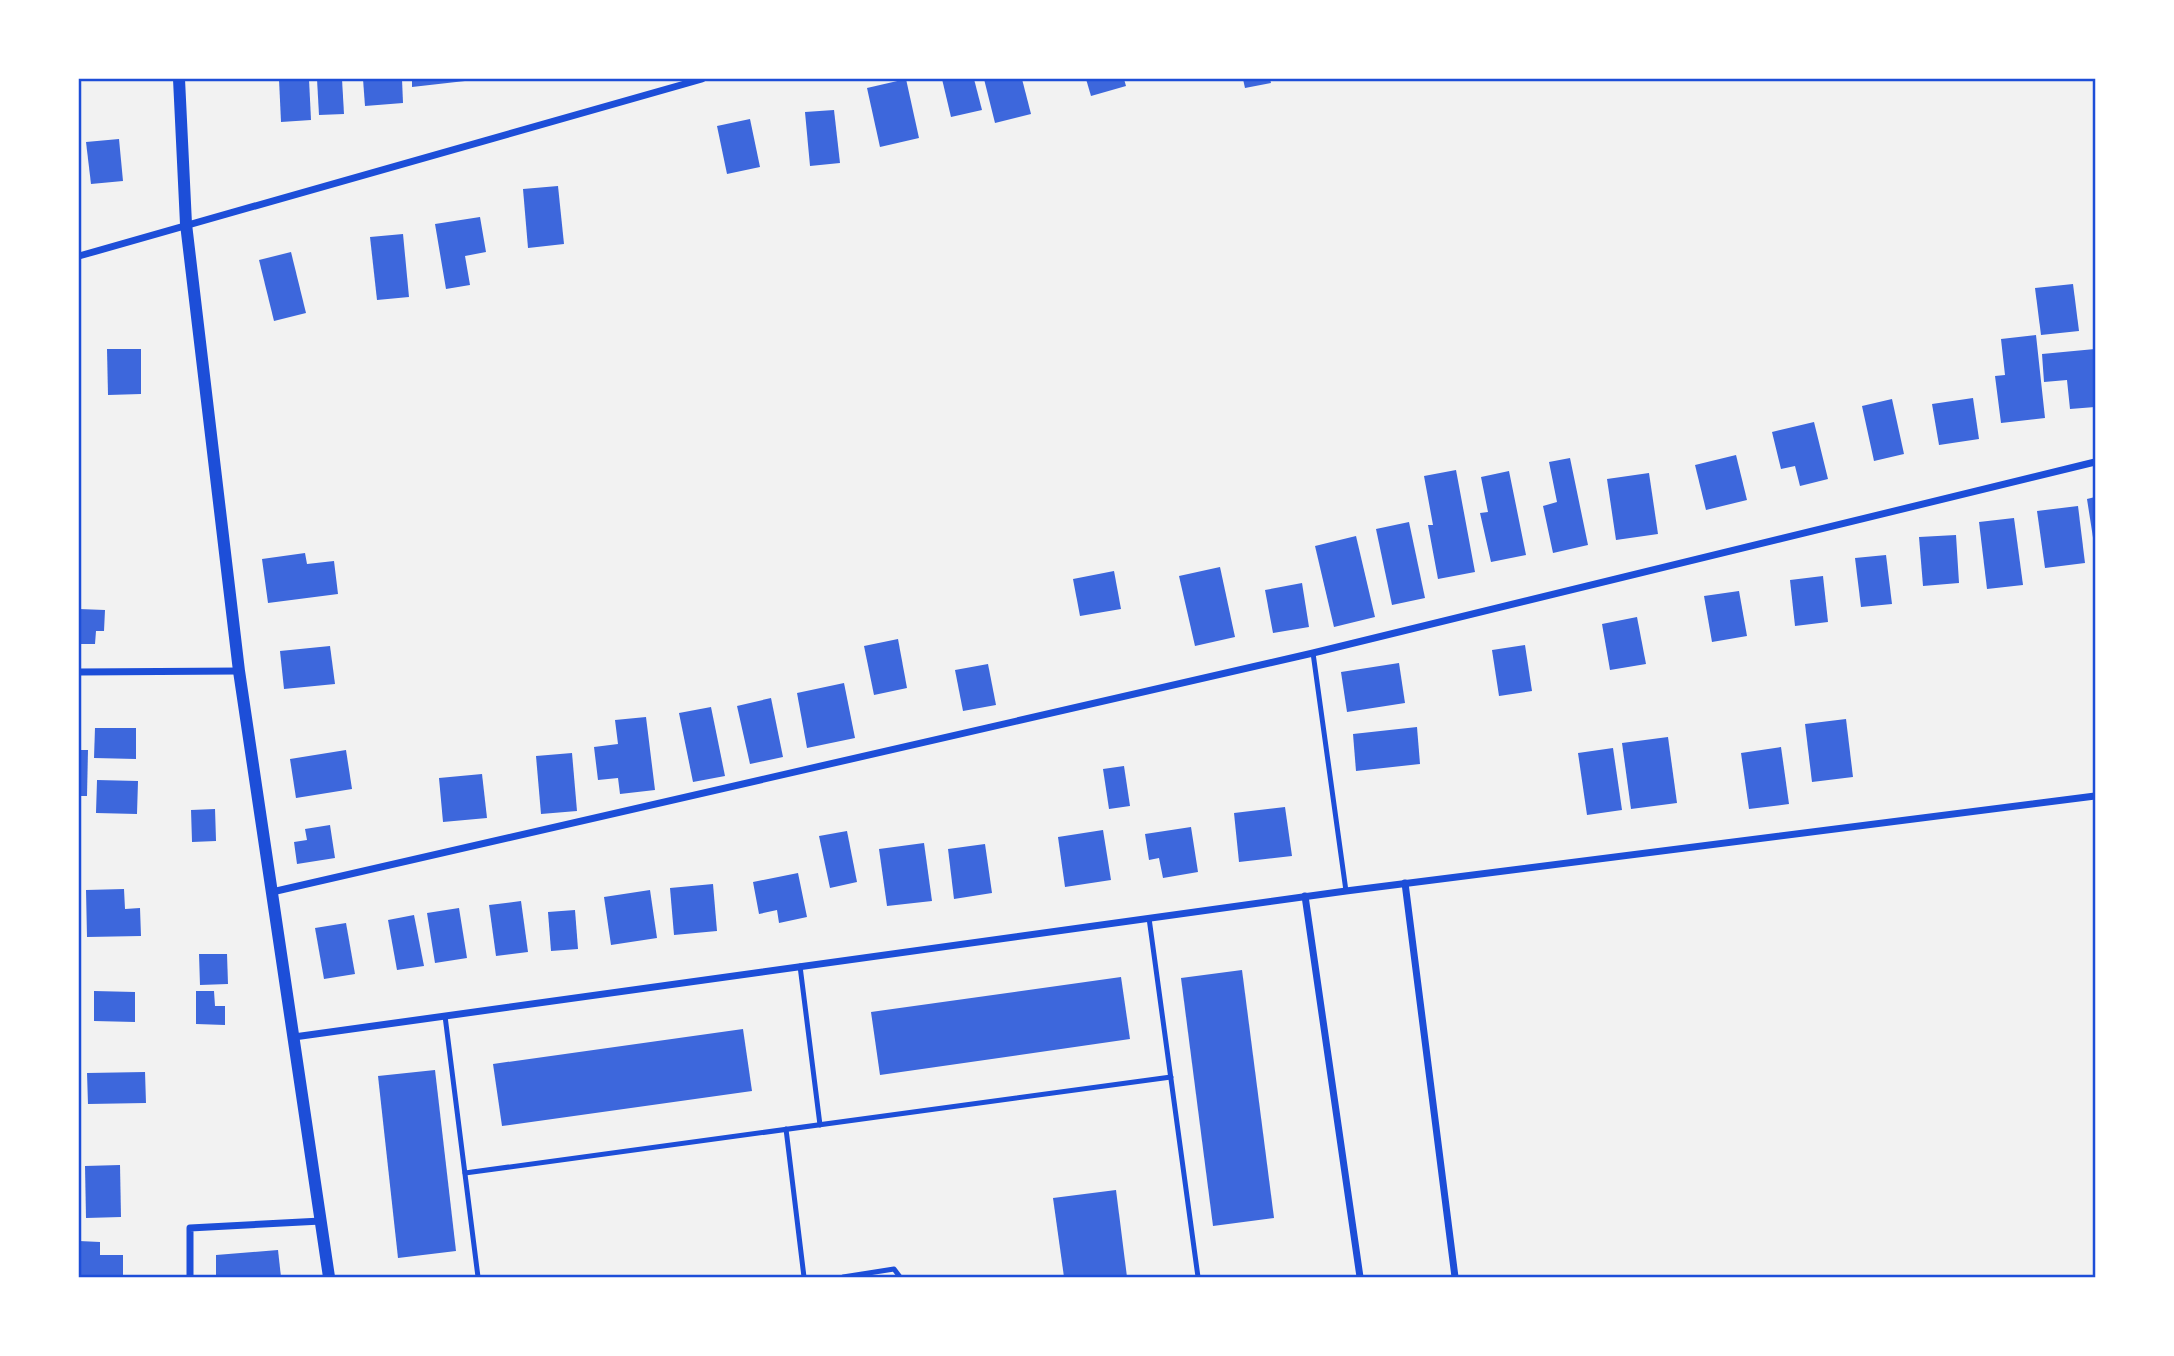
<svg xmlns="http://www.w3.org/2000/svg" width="2174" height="1356" font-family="'DM Sans',sans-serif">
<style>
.building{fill:#3d67dc}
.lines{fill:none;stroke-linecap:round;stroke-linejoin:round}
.service{stroke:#1d4ed8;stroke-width:5}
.minor{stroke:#1d4ed8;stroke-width:7}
.tertiary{stroke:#1d4ed8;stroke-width:12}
.neatline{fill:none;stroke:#1d4ed8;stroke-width:2.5}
</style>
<rect width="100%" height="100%" fill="#f2f2f2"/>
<g class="building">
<path d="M 279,79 L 309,79 L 311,120 L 281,122 Z"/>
<path d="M 317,79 L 342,79 L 344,114 L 319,115 Z"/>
<path d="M 363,79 L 402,79 L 403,103 L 365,106 Z"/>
<path d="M 412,79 L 465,79 L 465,81 L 412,87 Z"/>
<path d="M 906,79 L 919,138 L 880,147 L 867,88 Z"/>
<path d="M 942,79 L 974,79 L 982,110 L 951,117 Z"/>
<path d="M 984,79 L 1022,79 L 1031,114 L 995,123 Z"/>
<path d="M 1086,79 L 1124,79 L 1126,86 L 1091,96 Z"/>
<path d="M 1243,79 L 1270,79 L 1271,83 L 1245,88 Z"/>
<path d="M 834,110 L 840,163 L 810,166 L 805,112 Z"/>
<path d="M 750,119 L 760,167 L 727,174 L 717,126 Z"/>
<path d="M 119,139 L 123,181 L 91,184 L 86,142 Z"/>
<path d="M 558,186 L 564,244 L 528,248 L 523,189 Z"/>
<path d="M 480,217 L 486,252 L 465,256 L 470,285 L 446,289 L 435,224 Z"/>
<path d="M 403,234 L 409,297 L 377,300 L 370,237 Z"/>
<path d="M 291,252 L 306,313 L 274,321 L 259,260 Z"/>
<path d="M 2073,284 L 2079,331 L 2041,335 L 2035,288 Z"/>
<path d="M 2036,335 L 2045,418 L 2001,423 L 1995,376 L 2005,375 L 2001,339 Z"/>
<path d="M 107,349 L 141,349 L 141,394 L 108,395 Z"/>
<path d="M 2095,349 L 2095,407 L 2070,409 L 2067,380 L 2044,382 L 2042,354 Z"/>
<path d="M 1973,398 L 1979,439 L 1939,445 L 1932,404 Z"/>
<path d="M 1892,399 L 1904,454 L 1874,461 L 1862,406 Z"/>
<path d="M 1814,422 L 1828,479 L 1800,486 L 1795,466 L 1781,469 L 1772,432 Z"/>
<path d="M 1736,455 L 1747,500 L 1706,510 L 1695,465 Z"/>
<path d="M 1570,458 L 1588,545 L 1553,553 L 1543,506 L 1557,502 L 1549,462 Z"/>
<path d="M 1456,470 L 1475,572 L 1438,579 L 1428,525 L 1433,525 L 1424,476 Z"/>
<path d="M 1509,471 L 1526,555 L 1491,562 L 1480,513 L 1488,512 L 1481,477 Z"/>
<path d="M 1649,473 L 1658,534 L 1616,540 L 1607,479 Z"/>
<path d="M 2095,497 L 2095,544 L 2094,544 L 2087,499 Z"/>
<path d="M 2078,506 L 2085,563 L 2045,568 L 2037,511 Z"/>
<path d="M 2014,518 L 2023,585 L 1987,589 L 1979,522 Z"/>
<path d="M 1409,522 L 1425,598 L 1392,605 L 1376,529 Z"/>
<path d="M 1956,535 L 1959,583 L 1923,586 L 1919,537 Z"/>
<path d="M 1356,536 L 1375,617 L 1334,627 L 1315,546 Z"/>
<path d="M 305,553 L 307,564 L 334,561 L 338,594 L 268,603 L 262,559 Z"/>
<path d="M 1886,555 L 1892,604 L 1861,607 L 1855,558 Z"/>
<path d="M 1220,567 L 1235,637 L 1195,646 L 1179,576 Z"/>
<path d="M 1114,571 L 1121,609 L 1080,616 L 1073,579 Z"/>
<path d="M 1823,576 L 1828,622 L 1795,626 L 1790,580 Z"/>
<path d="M 1302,583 L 1309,627 L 1273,633 L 1265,590 Z"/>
<path d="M 1739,591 L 1747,636 L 1712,642 L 1704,596 Z"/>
<path d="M 79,609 L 105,610 L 104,631 L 96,631 L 95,644 L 79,644 Z"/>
<path d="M 1637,617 L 1646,664 L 1610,670 L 1602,624 Z"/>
<path d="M 898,639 L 907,688 L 874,695 L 864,646 Z"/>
<path d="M 1525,645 L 1532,691 L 1499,696 L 1492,650 Z"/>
<path d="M 330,646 L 335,684 L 284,689 L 280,651 Z"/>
<path d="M 1399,663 L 1405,703 L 1347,712 L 1341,672 Z"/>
<path d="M 988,664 L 996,705 L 963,711 L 955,670 Z"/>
<path d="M 844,683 L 855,738 L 807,748 L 797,693 Z"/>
<path d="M 771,698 L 783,757 L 750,764 L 737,706 Z"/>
<path d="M 711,707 L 725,776 L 693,782 L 679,713 Z"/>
<path d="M 646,717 L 655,790 L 620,794 L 618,778 L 598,780 L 594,747 L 618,744 L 615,720 Z"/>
<path d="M 1846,719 L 1853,777 L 1812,782 L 1805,724 Z"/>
<path d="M 1417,727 L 1420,764 L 1356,771 L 1353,734 Z"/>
<path d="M 95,728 L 136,728 L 136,759 L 94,758 Z"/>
<path d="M 1668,737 L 1677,803 L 1631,809 L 1622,743 Z"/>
<path d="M 1781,747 L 1789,804 L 1749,809 L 1741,753 Z"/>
<path d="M 1613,748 L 1622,810 L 1587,815 L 1578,753 Z"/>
<path d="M 79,750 L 88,750 L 87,796 L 79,796 Z"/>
<path d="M 346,750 L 352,789 L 296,798 L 290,759 Z"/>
<path d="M 572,753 L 577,811 L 541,814 L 536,756 Z"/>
<path d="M 1124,766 L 1130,806 L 1109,809 L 1103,769 Z"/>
<path d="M 482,774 L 487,818 L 443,822 L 439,778 Z"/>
<path d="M 97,780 L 138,781 L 137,814 L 96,813 Z"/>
<path d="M 1285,807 L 1292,856 L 1239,862 L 1234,813 Z"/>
<path d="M 215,809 L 216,841 L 192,842 L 191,810 Z"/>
<path d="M 330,825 L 335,858 L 297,864 L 294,842 L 307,840 L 305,829 Z"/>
<path d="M 1191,827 L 1198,872 L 1163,878 L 1159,858 L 1149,860 L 1145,834 Z"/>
<path d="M 1103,830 L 1111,880 L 1065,887 L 1058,837 Z"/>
<path d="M 847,831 L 857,882 L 830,888 L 819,836 Z"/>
<path d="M 924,843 L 932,901 L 887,906 L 879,849 Z"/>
<path d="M 985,844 L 992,893 L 954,899 L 948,849 Z"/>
<path d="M 798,873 L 807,917 L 779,923 L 777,910 L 759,914 L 753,882 Z"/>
<path d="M 713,884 L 717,931 L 674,935 L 670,888 Z"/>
<path d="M 124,889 L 125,909 L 140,908 L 141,936 L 87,937 L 86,890 Z"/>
<path d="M 650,890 L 657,938 L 611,945 L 604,897 Z"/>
<path d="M 521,901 L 528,952 L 496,956 L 489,905 Z"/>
<path d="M 459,908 L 467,958 L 435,963 L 427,913 Z"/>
<path d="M 575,910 L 578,949 L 551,951 L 548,912 Z"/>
<path d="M 414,915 L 424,966 L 397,970 L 388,920 Z"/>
<path d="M 346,923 L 355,974 L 324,979 L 315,928 Z"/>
<rect x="79" y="946" width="2" height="41"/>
<path d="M 199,954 L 227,954 L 228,984 L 200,985 Z"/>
<path d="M 1242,970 L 1274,1218 L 1213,1226 L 1181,978 Z"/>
<path d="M 1121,977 L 1130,1039 L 880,1075 L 871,1012 Z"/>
<path d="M 94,991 L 135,992 L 135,1022 L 94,1021 Z"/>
<path d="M 196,991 L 214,991 L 215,1006 L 225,1006 L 225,1025 L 196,1024 Z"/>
<path d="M 743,1029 L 752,1091 L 502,1126 L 493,1064 Z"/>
<path d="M 435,1070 L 456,1251 L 398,1258 L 378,1076 Z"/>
<path d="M 145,1072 L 146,1103 L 88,1104 L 87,1073 Z"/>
<path d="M 120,1165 L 121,1217 L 86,1218 L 85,1166 Z"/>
<path d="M 1116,1190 L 1127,1277 L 1064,1277 L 1053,1198 Z"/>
<path d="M 79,1241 L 100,1242 L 100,1255 L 123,1255 L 123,1277 L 79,1277 Z"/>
<path d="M 278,1250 L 281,1277 L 216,1277 L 216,1255 Z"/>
</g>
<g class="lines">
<g class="service">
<path d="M 1313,653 L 1346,891"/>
<path d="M 1149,918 L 1198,1277"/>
<path d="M 800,966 L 820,1125"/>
<path d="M 445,1016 L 478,1277"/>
<path d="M 786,1129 L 804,1277"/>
<path d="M 465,1173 L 1171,1077"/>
<path d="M 843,1277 L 894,1269 L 900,1277"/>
</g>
<g class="minor">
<path d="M 79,256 L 702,79"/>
<path d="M 79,672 L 239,671"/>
<path d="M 1405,883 L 1455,1277"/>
<path d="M 272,892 L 1313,653 L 2095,462"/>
<path d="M 1305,896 L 1360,1277"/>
<path d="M 294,1037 L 1346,891 L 2095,796"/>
<path d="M 190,1277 L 190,1228 L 321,1221"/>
</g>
<path class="tertiary" d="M 179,79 L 186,224 L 239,671 L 329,1277"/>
</g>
<rect width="2174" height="1356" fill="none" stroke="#ffffff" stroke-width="161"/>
<rect x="80" y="80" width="2014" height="1196" class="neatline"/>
</svg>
